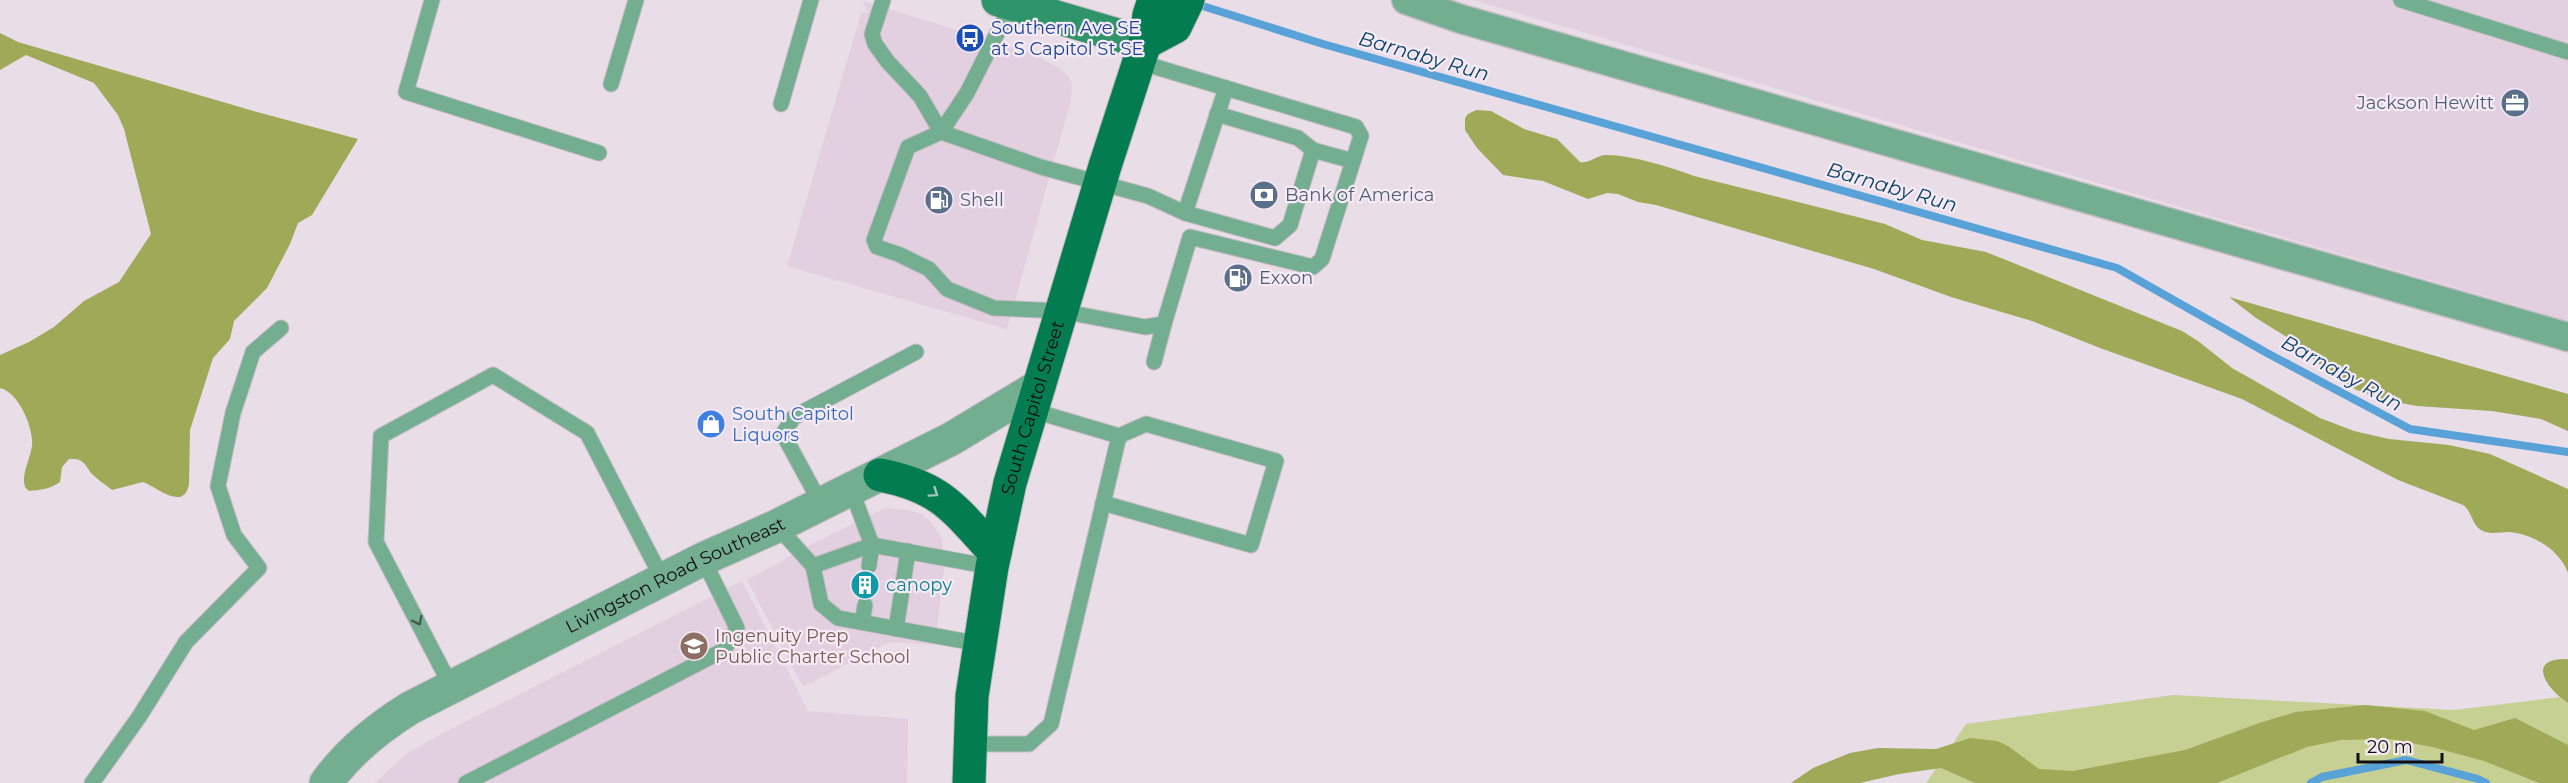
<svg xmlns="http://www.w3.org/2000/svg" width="2568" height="783" font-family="Montserrat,sans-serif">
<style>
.built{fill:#e2d0e1}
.green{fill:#c7d093}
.forest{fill:#9fa957}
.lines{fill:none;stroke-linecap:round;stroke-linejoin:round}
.stream{stroke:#58a2d7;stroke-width:8}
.service-casing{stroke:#c6bcc5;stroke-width:17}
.minor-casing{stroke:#c6bcc5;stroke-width:31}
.tertiary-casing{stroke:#c6bcc5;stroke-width:35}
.secondary-casing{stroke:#c6bcc5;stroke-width:35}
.primary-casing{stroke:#c6bcc5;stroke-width:35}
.service{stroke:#74ae90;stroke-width:15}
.minor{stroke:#74ae90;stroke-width:28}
.tertiary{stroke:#74ae90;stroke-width:33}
.secondary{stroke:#2f9469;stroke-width:33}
.primary{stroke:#037c52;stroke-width:33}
.oneway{stroke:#a1c4bc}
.oneway2{stroke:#425e50}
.labels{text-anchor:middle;stroke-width:4.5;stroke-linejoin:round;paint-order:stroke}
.transit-label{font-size:18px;fill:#164399;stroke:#f6eaf5;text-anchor:start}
.service-label{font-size:18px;fill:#4e5e75;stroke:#f6eaf5;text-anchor:start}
.street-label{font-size:18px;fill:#110d10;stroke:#f6eaf5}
.shop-label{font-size:18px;fill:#366cbe;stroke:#f6eaf5;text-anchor:start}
.culture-label{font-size:18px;fill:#0d838f;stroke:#f6eaf5;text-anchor:start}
.education-label{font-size:18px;fill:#785e54;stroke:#f6eaf5;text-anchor:start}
.water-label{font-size:20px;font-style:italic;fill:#0a4569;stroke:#f6eaf5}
</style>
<rect width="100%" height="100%" fill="#e9dde8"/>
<g class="built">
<path d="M 1473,0 L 2568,0 L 2568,320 L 2549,315 Z"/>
<path d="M 863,1 L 1028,52 L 1058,67 L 1069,76 L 1072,86 L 1071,100 L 1007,329 L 787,266 L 861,13 L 868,13 Z"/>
<path d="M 885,508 L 907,510 L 922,514 L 932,523 L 942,539 L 944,569 L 935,645 L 890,642 L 803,687 L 747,580 L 814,543 Z"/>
<path d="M 742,581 L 808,711 L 908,719 L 907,783 L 375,783 L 407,753 L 441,734 Z"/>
</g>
<path class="green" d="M 2173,695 L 2454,710 L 2568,696 L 2568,783 L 1926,783 L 1966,724 Z"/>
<g class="forest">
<path d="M 0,33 L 18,42 L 257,112 L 358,139 L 312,215 L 298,223 L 290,244 L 267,288 L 234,321 L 230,339 L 213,358 L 190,430 L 189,484 C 184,512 157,487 143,482 L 112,490 C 106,485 98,480 92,474 C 84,464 84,458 69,459 L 62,467 L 60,482 C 50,489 41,490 29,491 L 25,487 C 21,474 30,460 32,446 C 34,429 19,392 0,388 L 0,355 L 29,342 L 54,327 L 84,301 L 119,282 L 151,234 L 124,129 L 118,115 L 94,83 L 26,55 L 0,70 Z"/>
<path d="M 1476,110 L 1491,111 L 1524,129 L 1557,139 L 1580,162 C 1589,164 1597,155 1606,155 C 1627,154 1674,168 1694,176 L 1885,224 L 1922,240 L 1986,252 L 2182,331 L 2198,341 L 2232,368 L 2320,418 L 2354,431 L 2389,439 L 2449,445 L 2490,454 L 2568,489 L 2568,573 C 2560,550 2533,534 2509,532 C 2500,532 2489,535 2481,530 C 2472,525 2472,511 2463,505 L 2398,480 L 2242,399 L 2100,348 L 2032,321 L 1951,297 L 1874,269 L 1656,205 L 1638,202 L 1618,194 L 1607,193 L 1588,199 L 1543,181 L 1503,175 L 1477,148 L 1465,130 L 1465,118 L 1468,114 Z"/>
<path d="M 2229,297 L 2568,394 L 2568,431 L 2541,419 L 2492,411 L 2417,406 L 2385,400 L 2357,390 L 2336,379 L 2295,342 L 2256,318 Z"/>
<path d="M 2568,659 L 2568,703 C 2546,689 2525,657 2568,659 Z"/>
<path d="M 2365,705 L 2425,711 L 2474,730 L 2515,718 L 2568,745 L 2568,783 L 2539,783 L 2484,761 L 2432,747 L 2390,739 L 2341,740 L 2307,747 L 2217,783 L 1975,783 L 1941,768 L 1899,774 L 1860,783 L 1791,783 L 1813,768 L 1850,753 L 1878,748 L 1936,749 L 1970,738 L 1997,741 L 2008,746 L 2039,769 L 2073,771 L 2185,750 L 2262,722 L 2296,712 Z"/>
</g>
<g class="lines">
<g class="stream">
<path d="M 1193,3 L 1323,44 L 2117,268 L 2267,353 L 2410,429 L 2568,452"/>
<path d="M 2311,783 L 2322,777 L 2406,760 L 2478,779 L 2486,783"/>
</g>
<g class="service-casing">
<g id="service">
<path d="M 432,0 L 406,92 L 599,153"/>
<path d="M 883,0 L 872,34 L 875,44 L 888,62 L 920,96 L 941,132 L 908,147 L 874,240 L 877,247 L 898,254 L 929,269 L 947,289 L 994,308 L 1061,311 L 1145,327 L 1164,324 L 1190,237 L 1313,267 L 1322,259 L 1361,136 L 1356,127 L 1139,62"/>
<path d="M 2401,0 L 2568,52"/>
<path d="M 1012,4 L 967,93 L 941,132 L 1041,167 L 1148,196 L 1185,213 L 1226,88"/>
<path d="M 611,84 L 636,0"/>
<path d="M 781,104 L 811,0"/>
<path d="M 1217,114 L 1298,138 L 1313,150 L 1353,161"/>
<path d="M 1185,213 L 1275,238 L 1290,225 L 1313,150"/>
<path d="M 1154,362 L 1164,324"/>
<path d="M 851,489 L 872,545 L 992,567"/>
<path d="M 1103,503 L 1251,545 L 1276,461 L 1146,424 L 1119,436"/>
<path d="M 821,504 L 783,434 L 793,418 L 801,413 L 916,352"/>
<path d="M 777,526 L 813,566 L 821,604 L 838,618 L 980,644"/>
<path d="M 813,566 L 872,545 L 869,566"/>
<path d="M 862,622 L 865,605"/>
<path d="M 896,629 L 908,551"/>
<path d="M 451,686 L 376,542 L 381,436 L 493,375 L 587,433 L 663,580"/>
<path d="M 971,744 L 1029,744 L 1051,724 L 1119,436 L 1031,410"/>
<path d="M 92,783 L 139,717 L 186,642 L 259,568 L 234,535 L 218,486 L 233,413 L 253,352 L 281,328"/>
<path d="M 466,783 L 724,650 L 737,628 L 703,559"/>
</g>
</g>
<g class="minor-casing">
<path id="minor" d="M 1406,0 L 1461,19 L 2568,337"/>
</g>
<g class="tertiary-casing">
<g id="tertiary">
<path id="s1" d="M 326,783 C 348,752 378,728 410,708 L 703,559 L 777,526 L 951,439 L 1039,386"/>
</g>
</g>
<g class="secondary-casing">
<path id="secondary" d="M 998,0 L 1145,43"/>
</g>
<g class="primary-casing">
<g id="primary">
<path d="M 1145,43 L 1175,27 L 1188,0"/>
<path d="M 880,475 C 942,487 954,509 995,553"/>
<path id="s2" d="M 969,783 L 972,696 L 992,567 L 1010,483 L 1105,166 L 1145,43 L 1149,15 L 1154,0"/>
</g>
</g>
<use href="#service" class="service"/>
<use href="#minor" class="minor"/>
<use href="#tertiary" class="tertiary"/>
<use href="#secondary" class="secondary"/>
<use href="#primary" class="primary"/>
</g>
<defs><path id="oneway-chevron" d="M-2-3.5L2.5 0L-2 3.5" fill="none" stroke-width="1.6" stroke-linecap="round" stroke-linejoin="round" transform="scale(1.5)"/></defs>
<use class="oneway" href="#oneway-chevron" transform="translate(934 493) rotate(34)"/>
<use class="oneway2" href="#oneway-chevron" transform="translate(418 621) rotate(63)"/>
<defs>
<g id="bus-disc" transform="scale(1.5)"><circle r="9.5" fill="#1a4fb4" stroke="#f6eaf5"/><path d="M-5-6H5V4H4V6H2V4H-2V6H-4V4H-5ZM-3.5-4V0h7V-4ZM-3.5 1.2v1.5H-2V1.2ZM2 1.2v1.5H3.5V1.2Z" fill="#fff"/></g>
<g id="office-disc" transform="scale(1.5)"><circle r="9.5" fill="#5c6f8a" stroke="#f6eaf5"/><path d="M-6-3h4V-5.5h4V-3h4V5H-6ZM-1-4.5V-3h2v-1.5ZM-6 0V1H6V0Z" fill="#fff"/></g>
<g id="bank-disc" transform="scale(1.5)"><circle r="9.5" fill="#5c6f8a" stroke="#f6eaf5"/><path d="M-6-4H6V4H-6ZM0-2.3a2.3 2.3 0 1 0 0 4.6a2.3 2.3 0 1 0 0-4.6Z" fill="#fff"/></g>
<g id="fuel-disc" transform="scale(1.5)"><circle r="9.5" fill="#5c6f8a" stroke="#f6eaf5"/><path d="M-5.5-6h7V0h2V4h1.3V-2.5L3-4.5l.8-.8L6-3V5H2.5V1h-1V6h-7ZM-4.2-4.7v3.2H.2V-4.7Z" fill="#fff"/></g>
<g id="shop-disc" transform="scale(1.5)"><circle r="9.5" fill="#3f7fe0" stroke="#f6eaf5"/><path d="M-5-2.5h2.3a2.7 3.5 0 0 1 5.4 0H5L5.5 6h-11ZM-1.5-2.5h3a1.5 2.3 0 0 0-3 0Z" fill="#fff"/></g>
<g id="building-disc" transform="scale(1.5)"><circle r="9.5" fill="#0f9aa8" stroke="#f6eaf5"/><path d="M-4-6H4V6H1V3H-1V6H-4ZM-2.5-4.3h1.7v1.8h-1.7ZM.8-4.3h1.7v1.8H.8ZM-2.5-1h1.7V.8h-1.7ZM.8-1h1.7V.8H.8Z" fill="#fff"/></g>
<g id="school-disc" transform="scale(1.5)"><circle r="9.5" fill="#8d6e63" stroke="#f6eaf5"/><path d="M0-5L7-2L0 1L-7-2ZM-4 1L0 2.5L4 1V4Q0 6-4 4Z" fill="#fff"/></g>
</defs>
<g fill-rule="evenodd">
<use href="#bus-disc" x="970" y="38"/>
<use href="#office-disc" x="2515" y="103"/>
<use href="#bank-disc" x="1264" y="195"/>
<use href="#fuel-disc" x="939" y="200"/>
<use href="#fuel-disc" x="1238" y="278"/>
<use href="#shop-disc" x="711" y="424"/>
<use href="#building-disc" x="865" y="585"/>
<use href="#school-disc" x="694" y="646"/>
</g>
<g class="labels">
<g class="transit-label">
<text x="991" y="34">Southern Ave SE<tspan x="991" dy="21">at S Capitol St SE</tspan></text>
</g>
<g class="service-label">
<text x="2494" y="109" text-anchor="end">Jackson Hewitt</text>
<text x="1285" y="201">Bank of America</text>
<text x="960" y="206">Shell</text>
<text x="1259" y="284">Exxon</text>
</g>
<g class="street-label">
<text dy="6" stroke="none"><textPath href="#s2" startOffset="382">South Capitol Street</textPath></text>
<text dy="6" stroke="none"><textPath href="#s1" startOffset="410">Livingston Road Southeast</textPath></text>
</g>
<g class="shop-label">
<text x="732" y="420">South Capitol<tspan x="732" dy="21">Liquors</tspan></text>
</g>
<g class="culture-label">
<text x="886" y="591">canopy</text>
</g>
<g class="education-label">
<text x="715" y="642">Ingenuity Prep<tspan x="715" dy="21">Public Charter School</tspan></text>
</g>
<g class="water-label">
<text transform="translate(1424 56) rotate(16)" y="7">Barnaby Run</text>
<text transform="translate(1892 187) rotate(16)" y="7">Barnaby Run</text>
<text transform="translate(2342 373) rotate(29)" y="7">Barnaby Run</text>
</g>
</g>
<path d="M2358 753v9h84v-9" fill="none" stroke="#110d10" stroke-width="3"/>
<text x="2367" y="753" font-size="18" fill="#110d10" stroke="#f6eaf5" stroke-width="4.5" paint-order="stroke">20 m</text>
</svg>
